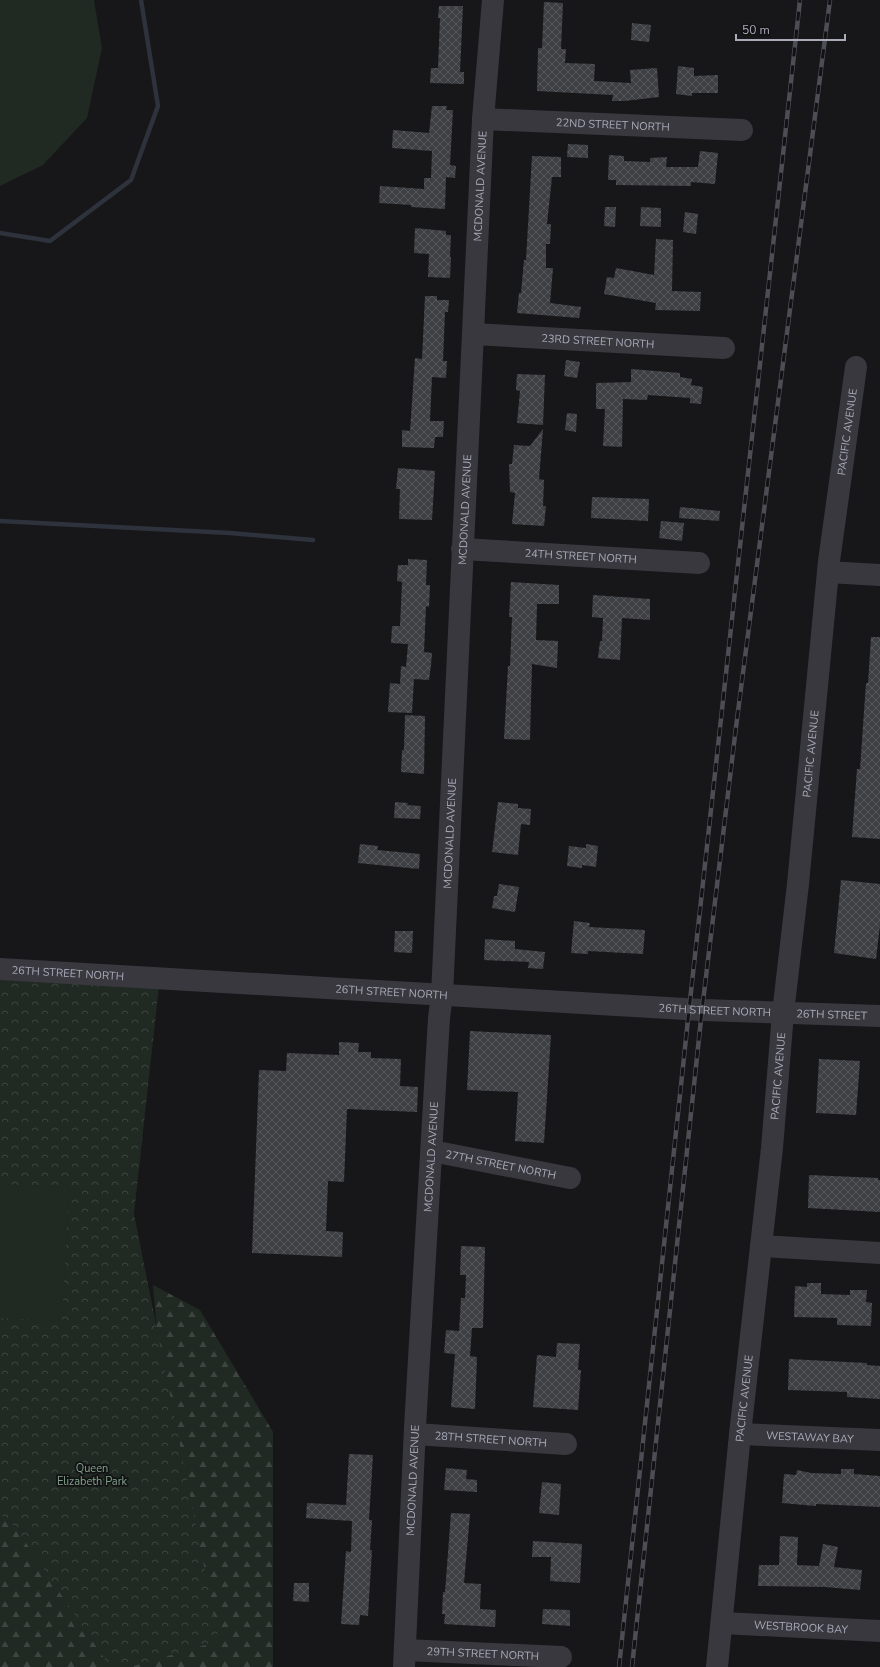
<svg xmlns="http://www.w3.org/2000/svg" width="880" height="1667" font-family="'Nunito Sans',sans-serif">
<style>
.forest{fill:url(#forest-firs)}
.park{fill:url(#park-crowns)}
.pitch{fill:#212923}
.lines{fill:none;stroke-linecap:round;stroke-linejoin:round}
.stream{stroke:#2d323d;stroke-width:4.5}
.building{fill:url(#building-cross-hatch)}
.minor{stroke:#38383e;stroke-width:22}
.rail-casing{stroke:#4d4d55;stroke-width:4.5}
.rail{stroke:#121214;stroke-width:3;stroke-dasharray:9;stroke-linecap:butt}
.labels{text-anchor:middle;stroke-width:3.5;stroke-linejoin:round;paint-order:stroke}
.street-label{font-size:11px;fill:#a9abb9;stroke:#121214}
.park-label{font-size:11px;fill:#80a38a;stroke:#121214}
</style>
<defs>
<pattern id="forest-firs" width="22" height="20" patternUnits="userSpaceOnUse"><rect width="22" height="20" fill="#212923"/><path d="M5 1l3.5 6h-7zM16 11l3.5 6h-7z" fill="#3e4541"/></pattern>
<pattern id="park-crowns" width="20" height="18" patternUnits="userSpaceOnUse"><rect width="20" height="18" fill="#212923"/><path d="M2 6a3 3 0 1 1 6 0M12 15a3 3 0 1 1 6 0" fill="none" stroke="#3e4541"/></pattern>
<pattern id="building-cross-hatch" width="8" height="8" patternUnits="userSpaceOnUse"><rect width="8" height="8" fill="#3e3f43"/><path d="M0 0l8 8M0 8l8-8" fill="none" stroke="#57585c"/></pattern>
</defs>
<rect width="100%" height="100%" fill="#171719"/>
<path class="forest" d="M 153,1285 L 200,1310 L 273,1432 L 273,1667 L 0,1667 L 0,1416 L 166,1437 Z"/>
<path class="park" d="M 0,977 L 159,986 L 134,1214 L 219,1641 L 130,1667 L 110,1667 L 16,1528 L 0,1514 Z"/>
<g class="pitch">
<path d="M 0,0 L 94,0 L 102,48 L 87,118 L 43,165 L 0,186 Z"/>
<path d="M 0,1184 L 69,1188 L 62,1321 L 0,1318 Z"/>
</g>
<g class="lines">
<g class="stream">
<path d="M 0,233 L 50,241 L 131,180 L 158,106 L 141,0"/>
<path d="M 0,521 L 230,533 L 313,540"/>
</g>
</g>
<g class="building">
<path d="M 544,2 L 563,3 L 561,49 L 566,49 L 565,63 L 595,64 L 594,81 L 631,83 L 630,70 L 657,68 L 659,97 L 624,101 L 612,101 L 613,95 L 537,91 L 538,48 L 542,48 Z"/>
<path d="M 439,6 L 463,6 L 460,72 L 464,72 L 464,84 L 430,83 L 431,68 L 438,68 L 440,18 L 438,18 Z"/>
<path d="M 632,23 L 651,25 L 649,42 L 631,40 Z"/>
<path d="M 678,66 L 694,68 L 694,76 L 718,75 L 718,93 L 692,93 L 692,96 L 676,94 Z"/>
<path d="M 432,106 L 447,106 L 446,110 L 453,110 L 450,165 L 456,166 L 455,178 L 446,177 L 445,209 L 411,207 L 411,205 L 379,203 L 380,186 L 424,189 L 424,178 L 431,178 L 432,151 L 392,148 L 393,130 L 429,133 Z"/>
<path d="M 568,144 L 588,145 L 588,158 L 567,157 Z"/>
<path d="M 700,151 L 718,153 L 715,184 L 691,182 L 691,186 L 616,185 L 616,180 L 608,180 L 609,155 L 624,156 L 624,161 L 650,162 L 650,158 L 667,157 L 666,167 L 698,167 Z"/>
<path d="M 532,156 L 561,157 L 561,177 L 552,177 L 547,224 L 551,224 L 550,244 L 546,244 L 546,268 L 553,268 L 550,303 L 581,307 L 579,318 L 517,313 L 519,293 L 521,293 L 524,260 L 526,260 Z"/>
<path d="M 605,207 L 616,207 L 615,227 L 604,226 Z"/>
<path d="M 641,207 L 661,208 L 661,227 L 640,226 Z"/>
<path d="M 685,212 L 698,214 L 696,234 L 683,232 Z"/>
<path d="M 415,228 L 446,231 L 446,235 L 451,235 L 450,257 L 451,257 L 450,278 L 428,277 L 429,254 L 414,253 Z"/>
<path d="M 656,239 L 673,240 L 672,291 L 701,292 L 700,311 L 655,310 L 656,303 L 604,294 L 607,277 L 614,278 L 616,268 L 654,275 Z"/>
<path d="M 425,296 L 437,296 L 437,300 L 449,300 L 448,312 L 445,312 L 443,361 L 447,361 L 446,378 L 432,377 L 430,421 L 444,421 L 443,437 L 435,437 L 434,448 L 402,447 L 402,430 L 410,431 L 415,358 L 422,359 Z"/>
<path d="M 566,360 L 580,362 L 577,378 L 564,376 Z"/>
<path d="M 631,369 L 680,373 L 680,377 L 692,379 L 691,385 L 703,387 L 701,404 L 690,403 L 690,398 L 648,395 L 647,400 L 623,399 L 622,447 L 603,446 L 605,409 L 596,409 L 596,383 L 631,382 Z"/>
<path d="M 517,374 L 545,375 L 543,425 L 517,423 L 520,391 L 516,390 Z"/>
<path d="M 567,413 L 577,414 L 576,432 L 565,430 Z"/>
<path d="M 543,429 L 539,479 L 544,480 L 543,506 L 546,506 L 544,526 L 512,524 L 515,493 L 510,492 L 509,464 L 512,464 L 514,445 L 530,446 Z"/>
<path d="M 398,468 L 435,471 L 432,520 L 399,519 L 400,489 L 396,489 Z"/>
<path d="M 592,497 L 649,499 L 648,521 L 591,518 Z"/>
<path d="M 680,507 L 720,511 L 719,521 L 679,518 Z"/>
<path d="M 661,521 L 684,523 L 682,541 L 659,538 Z"/>
<path d="M 408,559 L 427,560 L 426,585 L 430,585 L 429,607 L 426,606 L 424,652 L 432,653 L 431,665 L 429,680 L 414,679 L 412,713 L 388,712 L 390,683 L 400,684 L 401,666 L 406,667 L 408,644 L 391,643 L 392,626 L 400,626 L 402,582 L 397,581 L 398,565 L 408,565 Z"/>
<path d="M 511,582 L 559,585 L 559,604 L 537,604 L 536,640 L 558,641 L 557,668 L 532,664 L 530,740 L 504,739 L 508,666 L 510,666 L 512,617 L 509,617 Z"/>
<path d="M 593,595 L 650,599 L 650,620 L 622,618 L 620,660 L 598,658 L 600,641 L 602,641 L 603,618 L 592,617 Z"/>
<path d="M 871,637 L 880,637 L 880,839 L 852,837 L 857,769 L 860,769 L 866,683 L 868,683 Z"/>
<path d="M 405,715 L 425,716 L 424,774 L 401,772 L 402,750 L 404,750 Z"/>
<path d="M 395,802 L 408,803 L 407,805 L 421,806 L 420,819 L 394,818 Z"/>
<path d="M 498,802 L 518,804 L 518,808 L 531,809 L 530,825 L 521,824 L 518,855 L 492,852 Z"/>
<path d="M 360,844 L 378,846 L 377,850 L 420,854 L 419,869 L 358,863 Z"/>
<path d="M 586,844 L 598,846 L 596,867 L 582,865 L 582,868 L 567,866 L 569,846 L 586,848 Z"/>
<path d="M 841,880 L 880,884 L 880,925 L 876,959 L 834,953 Z"/>
<path d="M 499,884 L 519,887 L 515,912 L 492,908 L 494,896 L 497,896 Z"/>
<path d="M 574,921 L 590,923 L 589,927 L 645,930 L 643,954 L 588,951 L 588,954 L 571,953 Z"/>
<path d="M 395,931 L 413,931 L 412,953 L 394,952 Z"/>
<path d="M 485,939 L 515,941 L 515,949 L 545,952 L 543,969 L 528,968 L 529,962 L 484,960 Z"/>
<path d="M 470,1031 L 551,1035 L 544,1143 L 515,1141 L 518,1092 L 467,1090 Z"/>
<path d="M 339,1042 L 359,1043 L 358,1052 L 371,1052 L 371,1058 L 401,1059 L 400,1086 L 418,1087 L 417,1112 L 347,1109 L 344,1182 L 328,1181 L 326,1231 L 343,1232 L 342,1257 L 252,1253 L 259,1070 L 286,1071 L 287,1053 L 339,1055 Z"/>
<path d="M 819,1059 L 860,1061 L 856,1115 L 816,1113 Z"/>
<path d="M 809,1175 L 878,1178 L 878,1180 L 880,1180 L 880,1212 L 808,1208 Z"/>
<path d="M 461,1246 L 485,1247 L 483,1328 L 472,1328 L 470,1356 L 477,1357 L 475,1409 L 451,1407 L 455,1354 L 444,1353 L 446,1330 L 459,1331 L 461,1298 L 465,1298 L 466,1275 L 460,1275 Z"/>
<path d="M 807,1283 L 821,1283 L 821,1294 L 850,1295 L 850,1290 L 867,1290 L 866,1302 L 872,1303 L 871,1326 L 837,1325 L 837,1318 L 794,1317 L 795,1286 L 807,1287 Z"/>
<path d="M 557,1343 L 580,1344 L 578,1370 L 581,1370 L 578,1410 L 533,1407 L 537,1355 L 556,1357 Z"/>
<path d="M 789,1359 L 867,1363 L 867,1365 L 880,1366 L 880,1399 L 847,1397 L 847,1392 L 788,1390 Z"/>
<path d="M 349,1454 L 373,1455 L 369,1520 L 372,1520 L 370,1550 L 372,1550 L 368,1616 L 360,1615 L 359,1625 L 341,1624 L 346,1551 L 351,1552 L 352,1521 L 306,1518 L 307,1503 L 346,1505 Z"/>
<path d="M 446,1468 L 467,1470 L 466,1479 L 477,1480 L 477,1492 L 444,1490 Z"/>
<path d="M 841,1469 L 854,1469 L 854,1474 L 880,1476 L 880,1507 L 816,1504 L 816,1506 L 782,1503 L 784,1474 L 796,1475 L 797,1470 L 811,1473 L 841,1474 Z"/>
<path d="M 542,1482 L 561,1484 L 559,1515 L 539,1513 Z"/>
<path d="M 451,1513 L 470,1514 L 464,1583 L 481,1584 L 480,1609 L 496,1610 L 495,1627 L 444,1624 L 445,1614 L 442,1614 L 443,1592 L 445,1592 Z"/>
<path d="M 780,1536 L 798,1537 L 797,1565 L 819,1566 L 823,1544 L 838,1547 L 834,1567 L 862,1570 L 860,1590 L 825,1587 L 758,1586 L 759,1565 L 779,1565 Z"/>
<path d="M 533,1541 L 582,1544 L 580,1583 L 550,1581 L 551,1557 L 532,1557 Z"/>
<path d="M 294,1583 L 309,1583 L 309,1602 L 293,1601 Z"/>
<path d="M 543,1609 L 570,1610 L 570,1626 L 542,1624 Z"/>
</g>
<g class="lines">
<g class="minor">
<path id="s1" d="M 483,119 L 742,130"/>
<path id="s2" d="M 473,334 L 724,348"/>
<path id="s3" d="M 462,549 L 699,563"/>
<path d="M 828,572 L 880,575"/>
<path id="s4" d="M 0,969 L 702,1010 L 880,1016"/>
<path id="s5" d="M 432,1151 L 570,1178"/>
<path d="M 761,1246 L 880,1253"/>
<path id="s6" d="M 415,1434 L 566,1444"/>
<path id="s7" d="M 740,1434 L 880,1440"/>
<path id="s8" d="M 722,1623 L 880,1631"/>
<path id="s9" d="M 405,1650 L 561,1657"/>
<path id="s10" d="M 404,1667 L 415,1427 L 439,1018 L 442,995 L 483,119 L 493,0"/>
<path id="s11" d="M 717,1667 L 740,1434 L 772,1148 L 783,1013 L 798,884 L 829,561 L 856,367"/>
</g>
<g class="rail-casing">
<g id="rail">
<path d="M 619,1667 L 689,1010 L 800,0"/>
<path d="M 632,1667 L 702,1010 L 736,727 L 830,0"/>
</g>
</g>
<use href="#rail" class="rail"/>
</g>
<g class="labels">
<g class="street-label">
<text dy="4" stroke="none"><textPath href="#s1" startOffset="130">22ND STREET NORTH</textPath></text>
<text dy="4" stroke="none"><textPath href="#s10" startOffset="1483">MCDONALD AVENUE</textPath></text>
<text dy="4" stroke="none"><textPath href="#s2" startOffset="125">23RD STREET NORTH</textPath></text>
<text dy="4" stroke="none"><textPath href="#s11" startOffset="1242">PACIFIC AVENUE</textPath></text>
<text dy="4" stroke="none"><textPath href="#s10" startOffset="1159">MCDONALD AVENUE</textPath></text>
<text dy="4" stroke="none"><textPath href="#s3" startOffset="119">24TH STREET NORTH</textPath></text>
<text dy="4" stroke="none"><textPath href="#s11" startOffset="918">PACIFIC AVENUE</textPath></text>
<text dy="4" stroke="none"><textPath href="#s10" startOffset="835">MCDONALD AVENUE</textPath></text>
<text dy="4" stroke="none"><textPath href="#s4" startOffset="68">26TH STREET NORTH</textPath></text>
<text dy="4" stroke="none"><textPath href="#s4" startOffset="392">26TH STREET NORTH</textPath></text>
<text dy="4" stroke="none"><textPath href="#s4" startOffset="716">26TH STREET NORTH</textPath></text>
<text dy="4" stroke="none"><textPath href="#s4" startOffset="833">26TH STREET</textPath></text>
<text dy="4" stroke="none"><textPath href="#s11" startOffset="594">PACIFIC AVENUE</textPath></text>
<text dy="4" stroke="none"><textPath href="#s10" startOffset="511">MCDONALD AVENUE</textPath></text>
<text dy="4" stroke="none"><textPath href="#s5" startOffset="70">27TH STREET NORTH</textPath></text>
<text dy="4" stroke="none"><textPath href="#s11" startOffset="270">PACIFIC AVENUE</textPath></text>
<text dy="4" stroke="none"><textPath href="#s7" startOffset="70">WESTAWAY BAY</textPath></text>
<text dy="4" stroke="none"><textPath href="#s6" startOffset="76">28TH STREET NORTH</textPath></text>
<text dy="4" stroke="none"><textPath href="#s10" startOffset="187">MCDONALD AVENUE</textPath></text>
<text dy="4" stroke="none"><textPath href="#s8" startOffset="79">WESTBROOK BAY</textPath></text>
<text dy="4" stroke="none"><textPath href="#s9" startOffset="78">29TH STREET NORTH</textPath></text>
</g>
<g class="park-label">
<text x="92" y="1472">Queen<tspan x="92" dy="13">Elizabeth Park</tspan></text>
</g>
</g>
<path d="M736 34v6h109v-6" fill="none" stroke="#a9abb9" stroke-width="2"/>
<text x="742" y="34" font-size="12" fill="#a9abb9" stroke="#121214" stroke-width="3" paint-order="stroke">50 m</text>
</svg>
